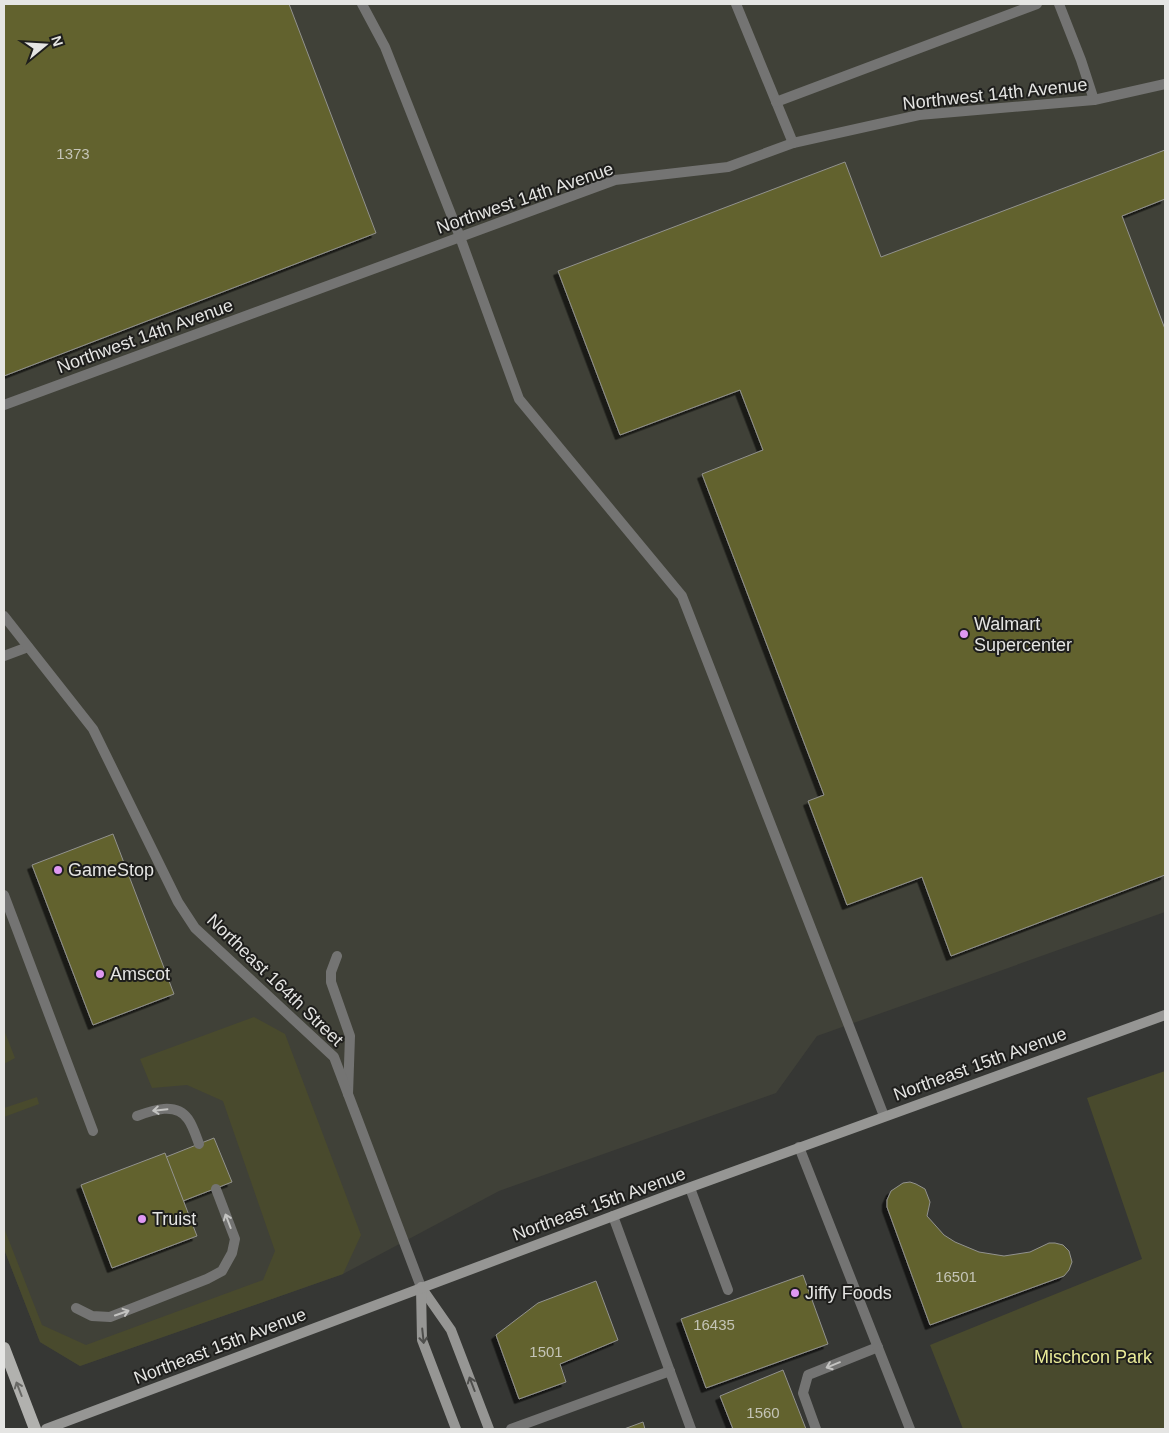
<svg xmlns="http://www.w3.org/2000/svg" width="1169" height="1433" font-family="Helvetica,sans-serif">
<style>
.built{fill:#404138}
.green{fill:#494a2d}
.building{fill:#62622d;stroke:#92928e;filter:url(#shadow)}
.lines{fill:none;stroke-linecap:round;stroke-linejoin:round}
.lane{stroke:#747473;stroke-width:10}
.street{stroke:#747473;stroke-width:10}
.secondary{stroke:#969694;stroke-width:10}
.primary{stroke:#b1b1ae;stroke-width:12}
.oneway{stroke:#c3c3c1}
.oneway2{stroke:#4e4e4c}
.oneway3{stroke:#686865}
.poi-dot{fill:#df98f2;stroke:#1e1e1c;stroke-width:2}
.labels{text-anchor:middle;stroke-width:4;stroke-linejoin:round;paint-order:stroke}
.number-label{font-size:15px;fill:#c4c4b6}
.street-label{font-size:18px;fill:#e5e5e3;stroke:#1e1e1c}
.poi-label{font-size:18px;fill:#e5e5e3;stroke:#1e1e1c;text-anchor:start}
.park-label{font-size:18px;fill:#eaeb98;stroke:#1e1e1c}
</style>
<defs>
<filter id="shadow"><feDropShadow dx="-4.5" dy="4.5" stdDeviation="0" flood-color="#0009"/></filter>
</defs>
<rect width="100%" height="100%" fill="#363734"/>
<path class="built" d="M 4,4 L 1165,4 L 1165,912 L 817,1036 L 776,1093 L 499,1191 L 343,1274 L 80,1366 L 40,1342 L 4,1249 Z"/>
<g class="green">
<path d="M 254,1017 L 285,1034 L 361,1235 L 343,1274 L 80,1366 L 40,1342 L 4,1249 L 4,1228 L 42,1325 L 86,1345 L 263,1280 L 275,1251 L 223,1101 L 187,1085 L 152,1088 L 140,1059 Z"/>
<path d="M 4,1030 L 15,1058 L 4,1064 Z"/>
<path d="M 1165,1071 L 1165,1429 L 963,1429 L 930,1345 L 1142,1259 L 1087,1098 Z"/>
<path d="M 37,1097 L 39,1104 L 4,1117 L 4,1108 Z"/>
</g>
<g class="building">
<path d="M 4,4 L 289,4 L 376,233 L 4,376 Z"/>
<path d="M 1165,150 L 1165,199 L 1122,216 L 1165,329 L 1165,875 L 951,956 L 922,877 L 847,905 L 808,801 L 824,795 L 702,474 L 763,450 L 740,390 L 620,435 L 558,271 L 845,162 L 881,257 Z"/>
<path d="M 113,834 L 174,994 L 93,1025 L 32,865 Z"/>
<path d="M 214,1138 L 232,1182 L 183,1201 L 166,1157 Z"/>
<path d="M 165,1153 L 197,1236 L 112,1268 L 81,1185 Z"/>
<path d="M 910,1182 L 916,1184 L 925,1189 L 930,1202 L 927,1216 L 944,1235 L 955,1242 L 979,1252 L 1004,1256 L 1030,1252 L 1049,1243 L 1055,1243 L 1063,1245 L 1069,1251 L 1072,1262 L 1069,1270 L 1064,1276 L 930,1325 L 887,1207 L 887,1200 L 891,1191 L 903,1183 Z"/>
<path d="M 803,1275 L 828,1344 L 706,1388 L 681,1319 Z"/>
<path d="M 596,1281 L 618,1340 L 560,1364 L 566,1382 L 519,1399 L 496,1335 L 538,1303 Z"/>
<path d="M 783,1370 L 806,1429 L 733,1429 L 720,1396 Z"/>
<path d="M 643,1422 L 645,1429 L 624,1429 Z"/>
</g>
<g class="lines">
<g class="lane">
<path d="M 362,4 L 385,47 L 460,237 L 519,399 L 682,596 L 884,1116"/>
<path d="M 736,4 L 793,143"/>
<path d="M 1059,4 L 1081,60 L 1094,100"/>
<path d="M 776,102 L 1037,4"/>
<path d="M 4,656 L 28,647"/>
<path d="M 4,895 L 93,1131"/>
<path d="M 337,956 L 331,972 L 331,982 L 350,1036 L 348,1094"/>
<path d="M 137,1116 C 153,1110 176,1102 188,1119 C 193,1126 196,1136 199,1144"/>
<path d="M 690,1188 L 728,1290"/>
<path d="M 613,1216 L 691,1429"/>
<path d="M 76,1308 L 92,1316 L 110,1317 L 207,1279 L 222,1271 L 232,1253 L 235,1239 L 216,1189"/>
<path d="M 511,1429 L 670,1371"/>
<path d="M 816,1429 L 803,1393 L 808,1375 L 878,1347"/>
</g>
<g class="street">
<path d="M 4,405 L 615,180 L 728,167 L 793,143 L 919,115 L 1094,100 L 1165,84"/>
<path d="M 4,616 L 93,729 L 178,902 L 195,928 L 334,1057 L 421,1287"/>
<path d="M 799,1147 L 910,1429"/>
</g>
<g class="secondary">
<path d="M 421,1287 L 451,1330 L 489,1429"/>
<path d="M 421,1288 L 422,1340 L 456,1429"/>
<path d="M 46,1429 L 669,1195 L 1165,1015"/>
</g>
<path class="primary" d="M 4,1348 L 35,1429"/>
</g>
<defs><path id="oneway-shaft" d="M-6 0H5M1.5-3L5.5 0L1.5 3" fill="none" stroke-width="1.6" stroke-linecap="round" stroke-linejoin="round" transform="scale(1.25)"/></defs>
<g class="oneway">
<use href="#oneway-shaft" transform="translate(160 1110) rotate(174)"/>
<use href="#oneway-shaft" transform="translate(228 1221) rotate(-111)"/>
<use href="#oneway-shaft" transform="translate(122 1313) rotate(-19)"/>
<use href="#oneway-shaft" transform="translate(833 1365) rotate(158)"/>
</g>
<g class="oneway2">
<use href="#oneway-shaft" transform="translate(423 1336) rotate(84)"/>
<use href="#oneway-shaft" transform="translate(472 1384) rotate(-111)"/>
</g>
<use class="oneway3" href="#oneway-shaft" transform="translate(19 1389) rotate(-111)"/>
<g class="poi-dot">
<circle cx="964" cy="634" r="5"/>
<circle cx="58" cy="870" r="5"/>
<circle cx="100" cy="974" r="5"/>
<circle cx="142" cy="1219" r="5"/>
<circle cx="795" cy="1293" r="5"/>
</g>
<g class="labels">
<g class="number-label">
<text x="73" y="159">1373</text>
<text x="956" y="1282">16501</text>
<text x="714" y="1330">16435</text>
<text x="546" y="1357">1501</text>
<text x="763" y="1418">1560</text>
</g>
<g class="street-label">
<text transform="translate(995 94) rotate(-6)" y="6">Northwest 14th Avenue</text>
<text transform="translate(525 198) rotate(-19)" y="6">Northwest 14th Avenue</text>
<text transform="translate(145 336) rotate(-20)" y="6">Northwest 14th Avenue</text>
<text transform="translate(275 980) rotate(44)" y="6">Northeast 164th Street</text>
<text transform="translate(980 1064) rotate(-20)" y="6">Northeast 15th Avenue</text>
<text transform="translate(599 1204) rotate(-20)" y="6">Northeast 15th Avenue</text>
<text transform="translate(220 1346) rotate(-21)" y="6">Northeast 15th Avenue</text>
</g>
<g class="poi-label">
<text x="974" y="630">Walmart<tspan x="974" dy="21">Supercenter</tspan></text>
<text x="68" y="876">GameStop</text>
<text x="110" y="980">Amscot</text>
<text x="152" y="1225">Truist</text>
<text x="805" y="1299">Jiffy Foods</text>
</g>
<g class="park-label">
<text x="1093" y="1363">Mischcon Park</text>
</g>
</g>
<rect width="1169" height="1433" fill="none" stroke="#e5e5e3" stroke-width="10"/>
<g transform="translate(45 45) rotate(72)" stroke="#1e1e1c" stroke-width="4" paint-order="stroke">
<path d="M0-4L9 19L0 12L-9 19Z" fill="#e5e5e3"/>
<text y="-8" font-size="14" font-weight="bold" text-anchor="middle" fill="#e5e5e3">N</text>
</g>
</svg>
